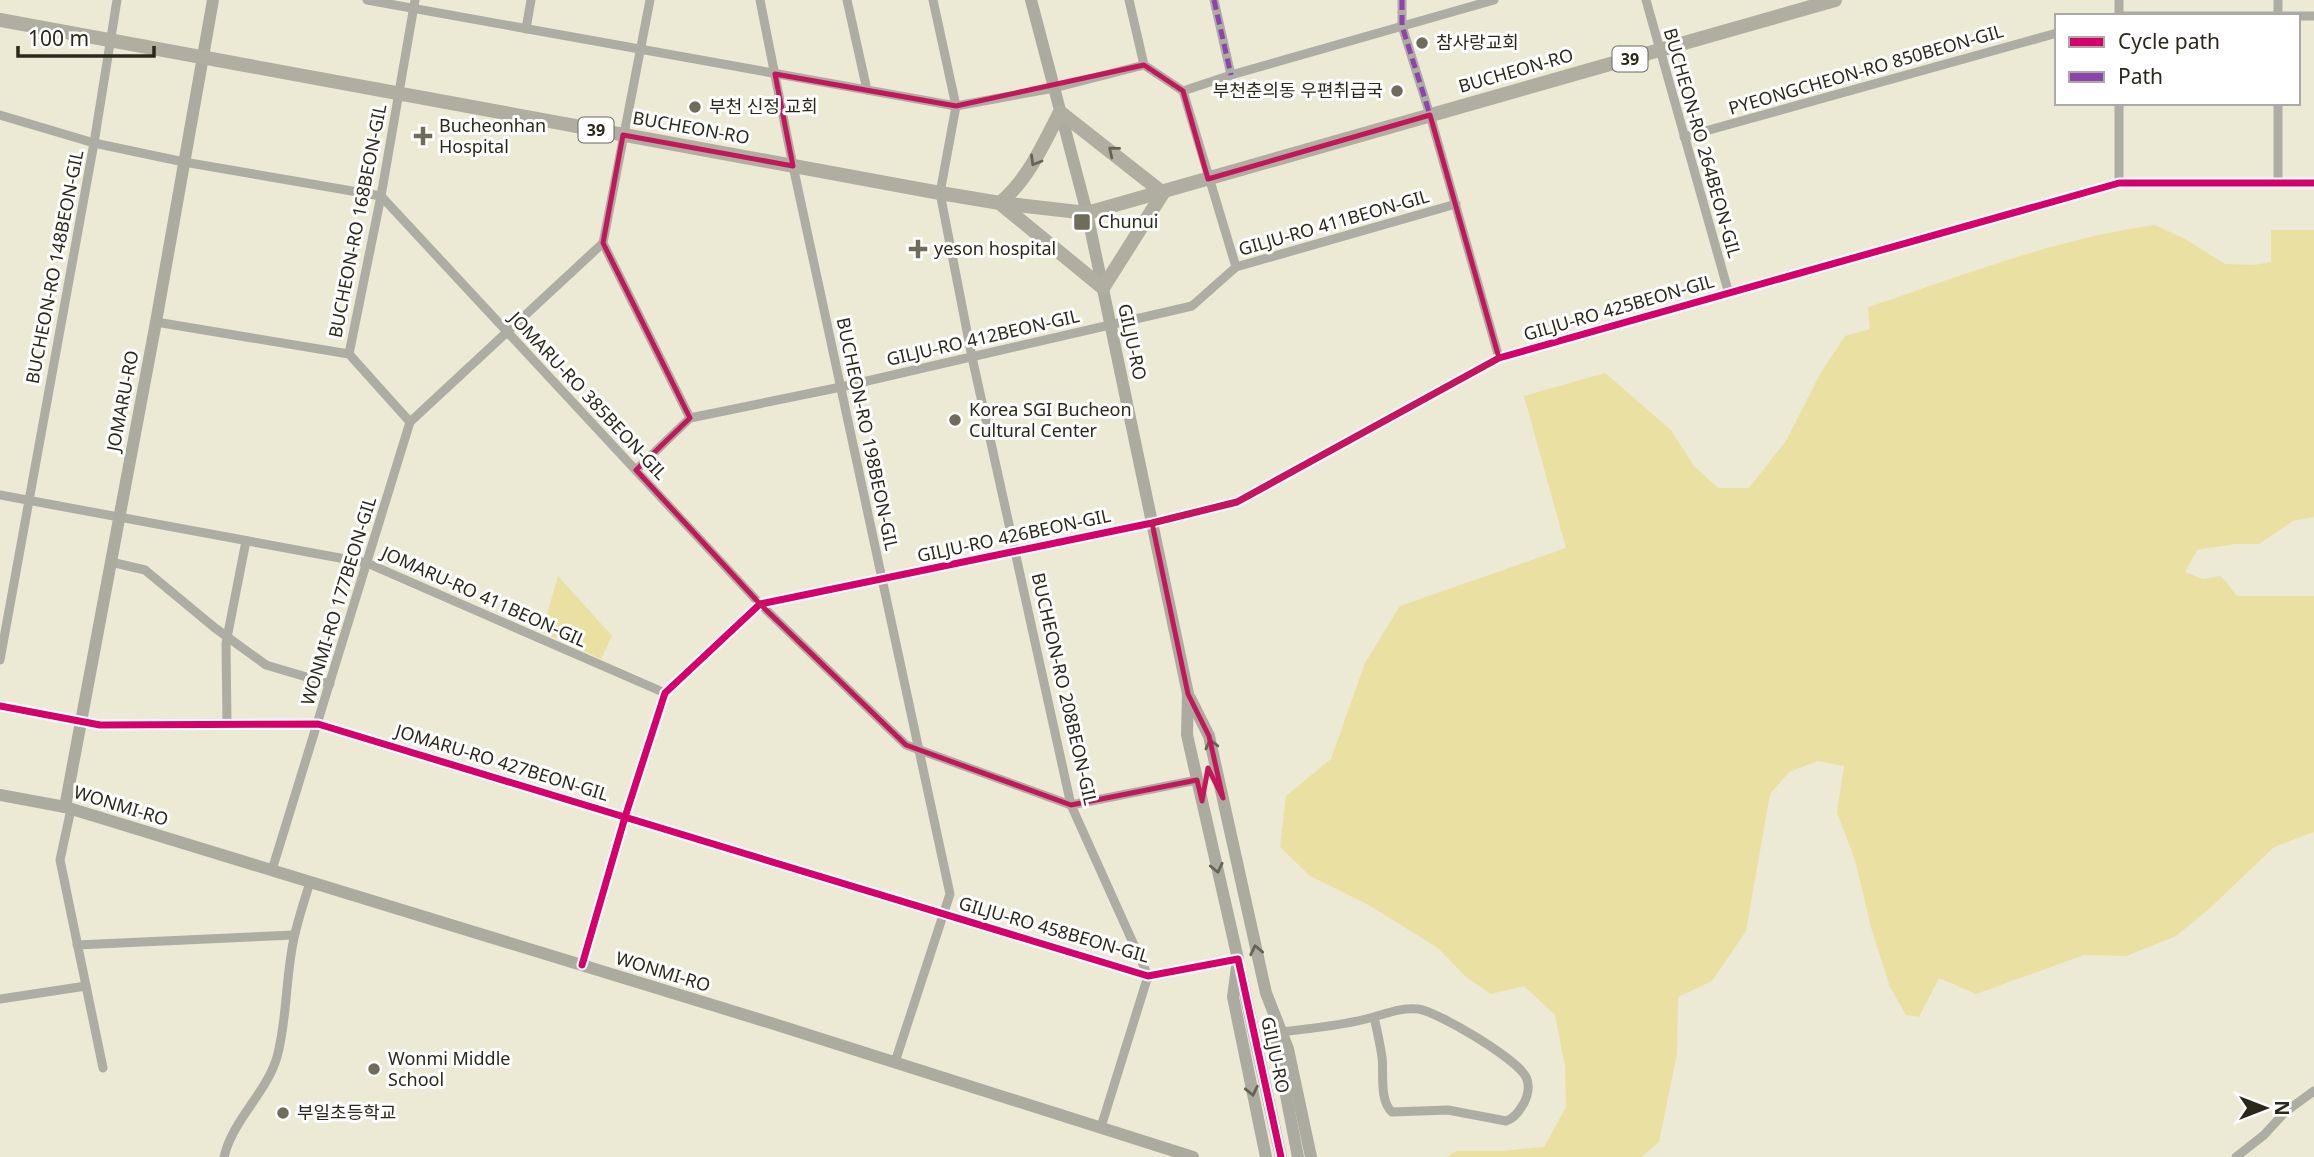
<svg xmlns="http://www.w3.org/2000/svg" width="2314" height="1157" font-family="'Noto Sans','Noto Sans KR',sans-serif">
<style>
.green{fill:#eae0a1}
.lines{fill:none;stroke-linecap:round;stroke-linejoin:round}
.street{stroke:#adada3;stroke-width:9}
.secondary{stroke:#acab9f;stroke-width:12}
.primary{stroke:#b0aea1;stroke-width:14}
.quiet{stroke:#8e44ad;stroke-width:5;stroke-dasharray:10 5;stroke-linecap:butt}
.cycleway-casing{stroke:#fff;stroke-width:11}
.cycleway{stroke:#d6006c;stroke-width:7}
.oneway{stroke:#676457}
.oneway2{stroke:#656356}
.marked{fill:none;stroke:#c2185b;stroke-width:5;stroke-linejoin:round}
.poi-dot{fill:#6f6c5c;stroke:#fff;stroke-width:2.5}
.labels{text-anchor:middle;stroke-width:6;stroke-linejoin:round;paint-order:stroke}
.shield{fill:#fff;stroke:#6b685f;stroke-width:2}
.shield-label{font-size:16px;font-weight:bold;fill:#2b281b}
.poi-label{font-size:18px;fill:#2b281b;stroke:#fff;text-anchor:start}
.street-label{font-size:18px;fill:#2b281b;stroke:#fff}
</style>
<rect width="100%" height="100%" fill="#ece9d5"/>
<g class="green">
<path d="M 2155,225 L 2185,239 L 2225,264 L 2254,265 L 2271,262 L 2271,230 L 2314,230 L 2314,517 L 2293,521 L 2259,544 L 2235,544 L 2197,550 L 2185,572 L 2203,579 L 2221,576 L 2237,596 L 2314,596 L 2314,832 L 2274,847 L 2209,909 L 2176,936 L 2126,956 L 2084,955 L 1976,994 L 1939,978 L 1919,1017 L 1906,1015 L 1890,987 L 1872,931 L 1855,860 L 1837,813 L 1844,766 L 1818,761 L 1789,772 L 1770,794 L 1746,931 L 1712,981 L 1678,997 L 1677,1053 L 1659,1142 L 1642,1157 L 1447,1157 L 1456,1151 L 1501,1151 L 1544,1147 L 1566,1107 L 1565,1066 L 1555,1015 L 1524,986 L 1491,994 L 1466,977 L 1438,948 L 1367,904 L 1310,876 L 1280,847 L 1286,796 L 1331,759 L 1365,663 L 1400,606 L 1566,548 L 1524,396 L 1605,373 L 1671,430 L 1694,466 L 1718,488 L 1749,488 L 1786,441 L 1820,374 L 1845,336 L 1870,329 L 1868,307 C 1962,276 2057,238 2155,225 Z"/>
<path d="M 558,576 L 612,636 L 601,659 L 542,632 Z"/>
</g>
<g class="lines">
<g class="street">
<path d="M 367,0 L 956,106 L 1054,88 L 1144,65 L 1183,91"/>
<path d="M 760,0 L 793,166 L 950,894 L 895,1062"/>
<path d="M 847,0 L 867,90"/>
<path d="M 933,0 L 956,106 L 940,193 L 972,357 L 1071,805 L 1148,976 L 1101,1127"/>
<path d="M 1129,0 L 1144,65"/>
<path d="M 1214,0 L 1231,75"/>
<path d="M 1402,0 L 1402,26 L 1430,115 L 1499,358"/>
<path d="M 1646,0 L 1729,294"/>
<path d="M 2119,0 L 2119,16"/>
<path d="M 2118,16 L 2314,16"/>
<path d="M 2278,16 L 2278,0"/>
<path d="M 526,29 L 531,0"/>
<path d="M 1183,91 L 1231,75 L 1494,0"/>
<path d="M 1183,91 L 1236,267"/>
<path d="M 2119,103 L 2119,183"/>
<path d="M 0,115 L 94,143 L 184,162 L 381,196 L 760,604 L 906,745 L 1071,805 L 1197,780"/>
<path d="M 1684,137 L 2057,33"/>
<path d="M 2278,183 L 2278,103"/>
<path d="M 603,243 L 690,418"/>
<path d="M 156,322 L 349,354 L 410,422"/>
<path d="M 349,354 L 381,196 L 415,0"/>
<path d="M 410,422 L 603,243 L 650,0"/>
<path d="M 636,470 L 690,418 L 841,387 L 1192,306 L 1236,267 L 1456,204"/>
<path d="M 0,495 L 367,563 L 665,693"/>
<path d="M 111,562 L 145,570 L 215,628 L 266,665 L 330,684"/>
<path d="M 0,660 L 94,143 L 117,0"/>
<path d="M 0,706 L 100,725 L 318,724 L 1148,976 L 1238,959"/>
<path d="M 227,724 L 226,643 L 246,541"/>
<path d="M 71,809 L 60,860 L 103,1068"/>
<path d="M 272,870 L 410,422"/>
<path d="M 77,945 L 294,935"/>
<path d="M 582,965 L 625,817 L 665,693 L 760,604 L 1152,523 L 1237,502 L 1499,358 L 2119,183 L 2314,183"/>
<path d="M 0,999 L 86,986"/>
<path d="M 1281,1032 C 1309,1029 1338,1026 1366,1019 C 1383,1015 1400,1007 1418,1009 C 1439,1012 1517,1059 1526,1077 C 1530,1085 1528,1096 1524,1103 C 1519,1111 1515,1118 1506,1121 L 1448,1110 L 1392,1112 C 1379,1100 1384,1073 1382,1057 C 1380,1044 1377,1030 1374,1017"/>
<path d="M 224,1157 C 233,1119 266,1094 277,1057 C 288,1017 285,974 295,934 C 299,916 305,899 310,882"/>
<path d="M 2236,1157 L 2264,1135 L 2285,1112 L 2314,1091"/>
</g>
<g class="secondary">
<path d="M 1031,0 L 1087,213 L 1188,694 L 1187,735 L 1238,959 L 1233,997 L 1266,1157"/>
<path d="M 1190,698 L 1209,736 L 1266,993 L 1288,1049 L 1311,1157"/>
<path d="M 0,795 L 65,807 L 98,817 L 771,1023 L 1193,1157"/>
<path d="M 65,807 L 156,322 L 213,0"/>
<path d="M 1240,970 L 1281,1157"/>
<path d="M 1272,1023 L 1298,1157"/>
</g>
<g class="primary">
<path d="M 0,20 L 940,193 L 1000,203 L 1087,213 L 1835,0"/>
<path d="M 1000,203 C 1029,178 1043,145 1060,112 L 1163,193"/>
<path d="M 1002,205 L 1103,288 L 1163,193"/>
</g>
<g class="quiet">
<path d="M 1214,0 L 1231,75"/>
<path d="M 1402,0 L 1402,26 L 1430,115"/>
</g>
<g class="cycleway-casing">
<g id="cycleway">
<path d="M 0,706 L 100,725 L 318,724 L 1148,976 L 1238,959 L 1281,1157"/>
<path d="M 582,965 L 625,817 L 665,693 L 760,604 L 1152,523 L 1237,502 L 1499,358 L 2119,183 L 2314,183"/>
</g>
</g>
<use href="#cycleway" class="cycleway"/>
</g>
<defs><path id="oneway-chevron" d="M-2-3.5L2.5 0L-2 3.5" fill="none" stroke-width="1.6" stroke-linecap="round" stroke-linejoin="round" transform="scale(1.75)"/></defs>
<g class="oneway">
<use href="#oneway-chevron" transform="translate(1113 151) rotate(-141)"/>
<use href="#oneway-chevron" transform="translate(1035 161) rotate(120)"/>
</g>
<g class="oneway2">
<use href="#oneway-chevron" transform="translate(1211 744) rotate(-104)"/>
<use href="#oneway-chevron" transform="translate(1217 868) rotate(77)"/>
<use href="#oneway-chevron" transform="translate(1256 950) rotate(-102)"/>
<use href="#oneway-chevron" transform="translate(1252 1091) rotate(78)"/>
</g>
<path class="marked" d="M 1144,65 L 1183,91 L 1208,179 L 1430,115 L 1499,358 L 1237,502 L 1152,523 L 1188,694 L 1209,736 L 1223,798 L 1208,768 L 1202,801 L 1197,780 L 1071,805 L 906,745 L 760,604 L 636,470 L 690,418 L 603,243 L 623,135 L 793,166 L 775,74 L 956,106 Z"/>
<g class="poi-dot">
<circle cx="1422" cy="43" r="7"/>
<circle cx="1397" cy="91" r="7"/>
<circle cx="695" cy="107" r="7"/>
<path d="M419.5 125.5h7v7h7v7h-7v7h-7v-7h-7v-7h7z"/>
<rect x="1073" y="213" width="18" height="18" rx="3.5"/>
<path d="M914.5 238.5h7v7h7v7h-7v7h-7v-7h-7v-7h7z"/>
<circle cx="955" cy="420" r="7"/>
<circle cx="374" cy="1069" r="7"/>
<circle cx="283" cy="1113" r="7"/>
</g>
<g class="labels">
<g class="shield">
<rect x="1612.5" y="46.5" width="35" height="25" rx="5"/>
<rect x="578.5" y="117.5" width="35" height="25" rx="5"/>
</g>
<g class="shield-label">
<text x="1630" y="65">39</text>
<text x="596" y="136">39</text>
</g>
<g class="poi-label">
<text x="1436" y="49">참사랑교회</text>
<text x="1383" y="97" text-anchor="end">부천춘의동 우편취급국</text>
<text x="709" y="113">부천 신정 교회</text>
<text x="439" y="132">Bucheonhan<tspan x="439" dy="21">Hospital</tspan></text>
<text x="1098" y="228">Chunui</text>
<text x="934" y="255">yeson hospital</text>
<text x="969" y="416">Korea SGI Bucheon<tspan x="969" dy="21">Cultural Center</tspan></text>
<text x="388" y="1065">Wonmi Middle<tspan x="388" dy="21">School</tspan></text>
<text x="297" y="1119">부일초등학교</text>
</g>
<g class="street-label">
<text transform="translate(1866 70) rotate(-16)" y="6">PYEONGCHEON-RO 850BEON-GIL</text>
<text transform="translate(1516 71) rotate(-16)" y="6">BUCHEON-RO</text>
<text transform="translate(691 128) rotate(10)" y="6">BUCHEON-RO</text>
<text transform="translate(1702 143) rotate(74)" y="6">BUCHEON-RO 264BEON-GIL</text>
<text transform="translate(358 221) rotate(-79)" y="6">BUCHEON-RO 168BEON-GIL</text>
<text transform="translate(1334 223) rotate(-16)" y="6">GILJU-RO 411BEON-GIL</text>
<text transform="translate(55 267) rotate(-79)" y="6">BUCHEON-RO 148BEON-GIL</text>
<text transform="translate(1619 308) rotate(-16)" y="6">GILJU-RO 425BEON-GIL</text>
<text transform="translate(983 338) rotate(-13)" y="6">GILJU-RO 412BEON-GIL</text>
<text transform="translate(1132 342) rotate(78)" y="6">GILJU-RO</text>
<text transform="translate(588 396) rotate(47)" y="6">JOMARU-RO 385BEON-GIL</text>
<text transform="translate(123 401) rotate(-79)" y="6">JOMARU-RO</text>
<text transform="translate(867 434) rotate(78)" y="6">BUCHEON-RO 198BEON-GIL</text>
<text transform="translate(1014 536) rotate(-12)" y="6">GILJU-RO 426BEON-GIL</text>
<text transform="translate(484 597) rotate(24)" y="6">JOMARU-RO 411BEON-GIL</text>
<text transform="translate(339 601) rotate(-73)" y="6">WONMI-RO 177BEON-GIL</text>
<text transform="translate(1064 689) rotate(77)" y="6">BUCHEON-RO 208BEON-GIL</text>
<text transform="translate(502 763) rotate(17)" y="6">JOMARU-RO 427BEON-GIL</text>
<text transform="translate(121 806) rotate(17)" y="6">WONMI-RO</text>
<text transform="translate(1054 930) rotate(16)" y="6">GILJU-RO 458BEON-GIL</text>
<text transform="translate(663 972) rotate(17)" y="6">WONMI-RO</text>
<text transform="translate(1275 1055) rotate(78)" y="6">GILJU-RO</text>
</g>
</g>
<rect x="2055" y="14" width="245" height="91" fill="#ffffff" stroke="#aaa9a4" stroke-width="2"/>
<rect x="2069" y="37" width="35" height="10" fill="#d6006c" stroke="#aaa9a4" stroke-width="2"/>
<text x="2118" y="49" font-size="21" fill="#2b281b">Cycle path</text>
<rect x="2069" y="72" width="35" height="10" fill="#8e44ad" stroke="#aaa9a4" stroke-width="2"/>
<text x="2118" y="84" font-size="21" fill="#2b281b">Path</text>
<g transform="translate(2265 1108) rotate(90)" stroke="#ffffff" stroke-width="5" paint-order="stroke">
<path d="M0-5L12 26L0 18L-12 26Z" fill="#2b281b"/>
<text y="-10" font-size="19" font-weight="bold" text-anchor="middle" fill="#2b281b">N</text>
</g>
<path d="M18 46v10h136v-10" fill="none" stroke="#2b281b" stroke-width="3.5"/>
<text x="28" y="46" font-size="21" fill="#2b281b" stroke="#ffffff" stroke-width="5" paint-order="stroke">100 m</text>
</svg>
